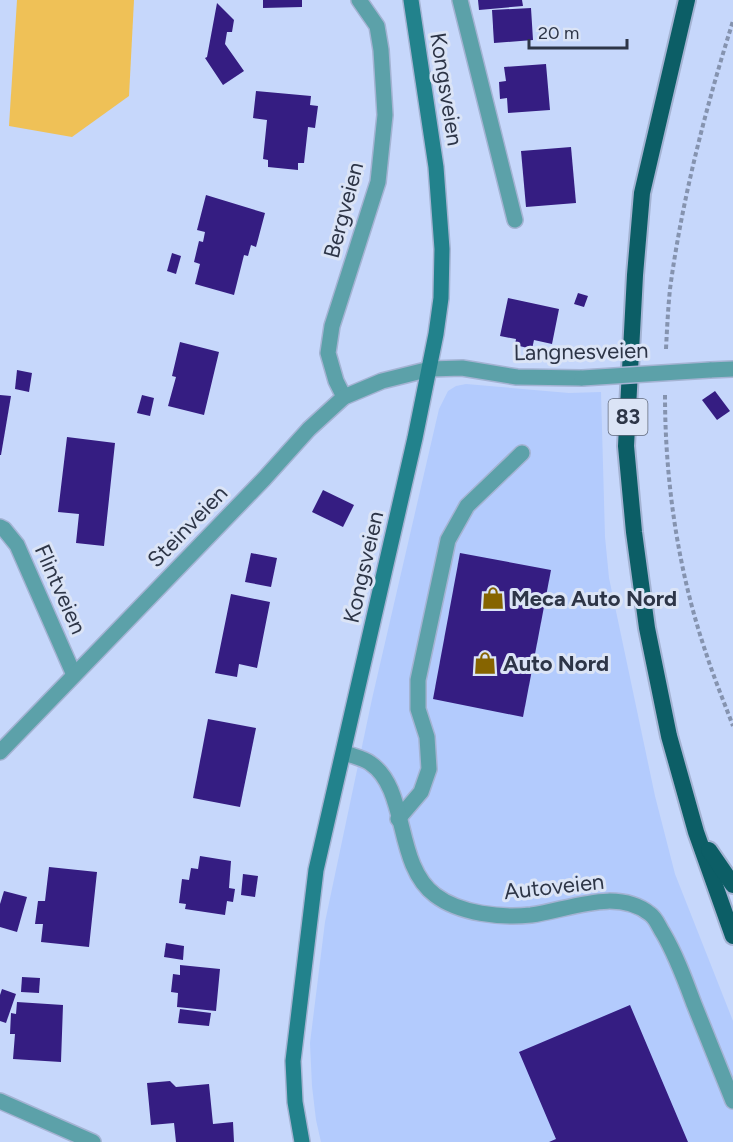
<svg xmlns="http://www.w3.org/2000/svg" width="733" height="1142" font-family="Figtree,sans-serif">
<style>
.built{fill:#b3cbfd}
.green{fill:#efc157}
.building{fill:#351d82}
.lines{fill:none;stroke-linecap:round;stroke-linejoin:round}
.service-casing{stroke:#a4b3d3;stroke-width:18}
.minor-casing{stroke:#a4b3d3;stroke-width:18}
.secondary-casing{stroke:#a4b3d3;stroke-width:18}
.trunk-casing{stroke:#a4b3d3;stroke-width:20}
.path{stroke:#8593af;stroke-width:4;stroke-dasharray:4.5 3;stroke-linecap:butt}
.service{stroke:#5ca1a9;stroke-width:15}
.minor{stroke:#5ca1a9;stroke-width:15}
.secondary{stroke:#22828c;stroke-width:15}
.trunk{stroke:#0c5e66;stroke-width:16}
.minor-bridge-casing{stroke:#a4b3d3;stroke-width:18;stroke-linecap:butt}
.minor-bridge{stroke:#5ca1a9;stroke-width:15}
.labels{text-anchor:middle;stroke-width:6;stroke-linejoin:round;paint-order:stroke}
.shield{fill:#dbe4f6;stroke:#616a7c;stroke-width:1.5}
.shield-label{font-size:21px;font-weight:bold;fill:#2d3547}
.street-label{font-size:22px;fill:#2d3547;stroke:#dbe4f6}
.poi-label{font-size:22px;font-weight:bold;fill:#2d3547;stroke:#dbe4f6;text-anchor:start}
</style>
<rect width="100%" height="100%" fill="#c6d7fb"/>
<path class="built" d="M 466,384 L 569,393 L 601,392 L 605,537 L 609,578 L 655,796 L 675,874 L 733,1021 L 733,1142 L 321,1142 L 316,1120 L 312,1086 L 310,1043 L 325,922 L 372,699 L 439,409 L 448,391 L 456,386 Z"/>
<path class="green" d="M 17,0 L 134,0 L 129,96 L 72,137 L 9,126 Z"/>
<g class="building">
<path d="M 263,0 L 302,0 L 302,7 L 263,8 Z"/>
<path d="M 478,0 L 522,0 L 523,6 L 479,10 Z"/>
<path d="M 217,3 L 234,20 L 232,32 L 227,32 L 225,44 L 244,71 L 223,85 L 205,58 L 207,57 Z"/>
<path d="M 531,8 L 533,40 L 494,43 L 492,10 Z"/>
<path d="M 546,64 L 550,110 L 508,113 L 507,98 L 500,99 L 499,82 L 506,81 L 504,67 Z"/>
<path d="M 256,91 L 311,96 L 310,105 L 318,106 L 315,128 L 308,127 L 304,163 L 298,163 L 298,170 L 268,167 L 268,160 L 263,159 L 267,120 L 253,118 Z"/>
<path d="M 571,147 L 576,203 L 526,207 L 521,151 Z"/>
<path d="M 206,195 L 265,213 L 256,247 L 251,245 L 248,256 L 244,255 L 234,295 L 195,284 L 200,264 L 194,262 L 199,241 L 203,242 L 205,232 L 197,230 Z"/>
<path d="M 172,253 L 181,256 L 176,274 L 167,271 Z"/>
<path d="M 578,293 L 588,296 L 584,307 L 574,304 Z"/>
<path d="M 508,298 L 559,309 L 552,344 L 534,340 L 532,349 L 515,345 L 516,339 L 500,336 Z"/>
<path d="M 180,342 L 219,352 L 204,415 L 168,406 L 176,377 L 172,376 Z"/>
<path d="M 17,370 L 32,373 L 29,392 L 15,389 Z"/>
<path d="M 715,391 L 730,411 L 717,420 L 702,400 Z"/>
<path d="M 0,395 L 11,396 L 1,455 L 0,455 Z"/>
<path d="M 142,395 L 154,398 L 150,416 L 137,413 Z"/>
<path d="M 67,437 L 115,443 L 104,546 L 76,543 L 79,514 L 58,512 Z"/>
<path d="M 323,490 L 354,505 L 343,527 L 312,512 Z"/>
<path d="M 251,553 L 277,558 L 271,587 L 245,582 Z"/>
<path d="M 460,553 L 551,570 L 523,717 L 433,699 Z"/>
<path d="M 231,594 L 270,602 L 257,668 L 239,664 L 237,677 L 215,673 Z"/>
<path d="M 208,719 L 256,728 L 240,807 L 193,798 Z"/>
<path d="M 200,856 L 231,861 L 229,888 L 235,889 L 233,902 L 227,901 L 225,915 L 185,909 L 186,904 L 179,903 L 182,879 L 189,880 L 191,868 L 198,869 Z"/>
<path d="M 49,867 L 97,872 L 89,947 L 41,942 L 43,924 L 35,924 L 38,901 L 45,901 Z"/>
<path d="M 243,874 L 258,876 L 255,897 L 241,895 Z"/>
<path d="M 4,891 L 27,897 L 17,932 L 0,927 L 0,904 Z"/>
<path d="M 166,943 L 184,946 L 183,960 L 164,957 Z"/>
<path d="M 180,965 L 220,969 L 216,1011 L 177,1007 L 178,993 L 171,992 L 173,974 L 180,975 Z"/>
<path d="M 22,977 L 40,978 L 39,993 L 21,992 Z"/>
<path d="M 2,989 L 16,994 L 6,1023 L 0,1021 L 0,995 Z"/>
<path d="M 17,1002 L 63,1005 L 61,1062 L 13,1059 L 15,1034 L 10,1034 L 11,1013 L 16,1014 Z"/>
<path d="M 630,1005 L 688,1142 L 549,1142 L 556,1139 L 519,1052 Z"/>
<path d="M 180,1009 L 211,1013 L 209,1026 L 178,1023 Z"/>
<path d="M 170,1081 L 176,1087 L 209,1084 L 213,1124 L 233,1122 L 234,1142 L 176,1142 L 174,1123 L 151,1125 L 147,1083 Z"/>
</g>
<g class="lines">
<g class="service-casing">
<g id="service">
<path d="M 460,0 L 515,220"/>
<path d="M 398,819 L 421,792 L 429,769 L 427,737 L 418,709 L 418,680 L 448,540 L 467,506 L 522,453"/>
</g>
</g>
<g class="minor-casing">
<g id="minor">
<path d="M 710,370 L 733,369"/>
<path d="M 344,397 L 336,381 L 328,353 L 332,326 L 378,182 L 385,115 L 381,50 L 377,26 L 359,0"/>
<path d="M 0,527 L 4,529 L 17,545 L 74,675"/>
<path d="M 0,752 L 264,479 L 309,429 L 344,397 L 382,381 L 430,369 L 462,368 L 517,377 L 582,378"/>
<path d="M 345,753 C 352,756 363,758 370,763 C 409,789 394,864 435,895 C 460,914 501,918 531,915 C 569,910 616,887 650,914 C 656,918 659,927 663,933 C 676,955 685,980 694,1004 C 707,1036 720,1069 733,1101"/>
<path d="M 0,1101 L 93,1142"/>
</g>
</g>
<g class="secondary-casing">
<path id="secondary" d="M 302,1142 L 295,1102 L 293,1061 L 316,870 L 415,438 L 436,334 L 441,298 L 442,249 L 436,167 L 411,0"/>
</g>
<g class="trunk-casing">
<g id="trunk">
<path d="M 687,0 L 642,193 L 635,275 L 626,446 L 634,532 L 647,628 L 669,736 L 696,832 L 733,936"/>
<path d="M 709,850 L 733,885"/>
</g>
</g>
<g class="path">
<path d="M 666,349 C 667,329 668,309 670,289 C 682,199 706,107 733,21"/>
<path d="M 665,395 C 665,481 678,571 706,653 C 714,678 724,702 733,726"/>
</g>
<use href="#service" class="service"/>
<use href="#minor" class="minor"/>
<use href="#secondary" class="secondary"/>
<use href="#trunk" class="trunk"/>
<g class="minor-bridge-casing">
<path id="minor-bridge" d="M 582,378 L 710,370"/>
</g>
<use href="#minor-bridge" class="minor-bridge"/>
</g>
<defs>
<g id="shop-bare" transform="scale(1.8)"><path d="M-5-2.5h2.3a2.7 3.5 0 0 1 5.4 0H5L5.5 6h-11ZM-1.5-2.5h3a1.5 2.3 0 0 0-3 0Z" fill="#866400" stroke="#dbe4f6" stroke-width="2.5" paint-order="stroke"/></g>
</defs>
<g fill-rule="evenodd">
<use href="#shop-bare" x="493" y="598"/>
<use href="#shop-bare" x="485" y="663"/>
</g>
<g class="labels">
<rect class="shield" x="608.5" y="399" width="39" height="36" rx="4.5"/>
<g class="shield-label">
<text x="628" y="424">83</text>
</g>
<g class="street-label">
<text transform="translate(447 89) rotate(81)" y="8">Kongsveien</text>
<text transform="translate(343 210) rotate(-75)" y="8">Bergveien</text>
<text transform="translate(581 351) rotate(-1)" y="8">Langnesveien</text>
<text transform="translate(187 526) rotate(-46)" y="8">Steinveien</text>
<text transform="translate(363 567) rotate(-77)" y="8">Kongsveien</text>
<text transform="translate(61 589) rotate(66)" y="8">Flintveien</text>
<text transform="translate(554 886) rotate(-6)" y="8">Autoveien</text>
</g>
<g class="poi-label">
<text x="511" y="606">Meca Auto Nord</text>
<text x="503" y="671">Auto Nord</text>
</g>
</g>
<path d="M529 39v9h98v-9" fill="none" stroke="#2d3547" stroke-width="3"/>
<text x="538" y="39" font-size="18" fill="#2d3547" stroke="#dbe4f6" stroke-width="4.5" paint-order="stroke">20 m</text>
</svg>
